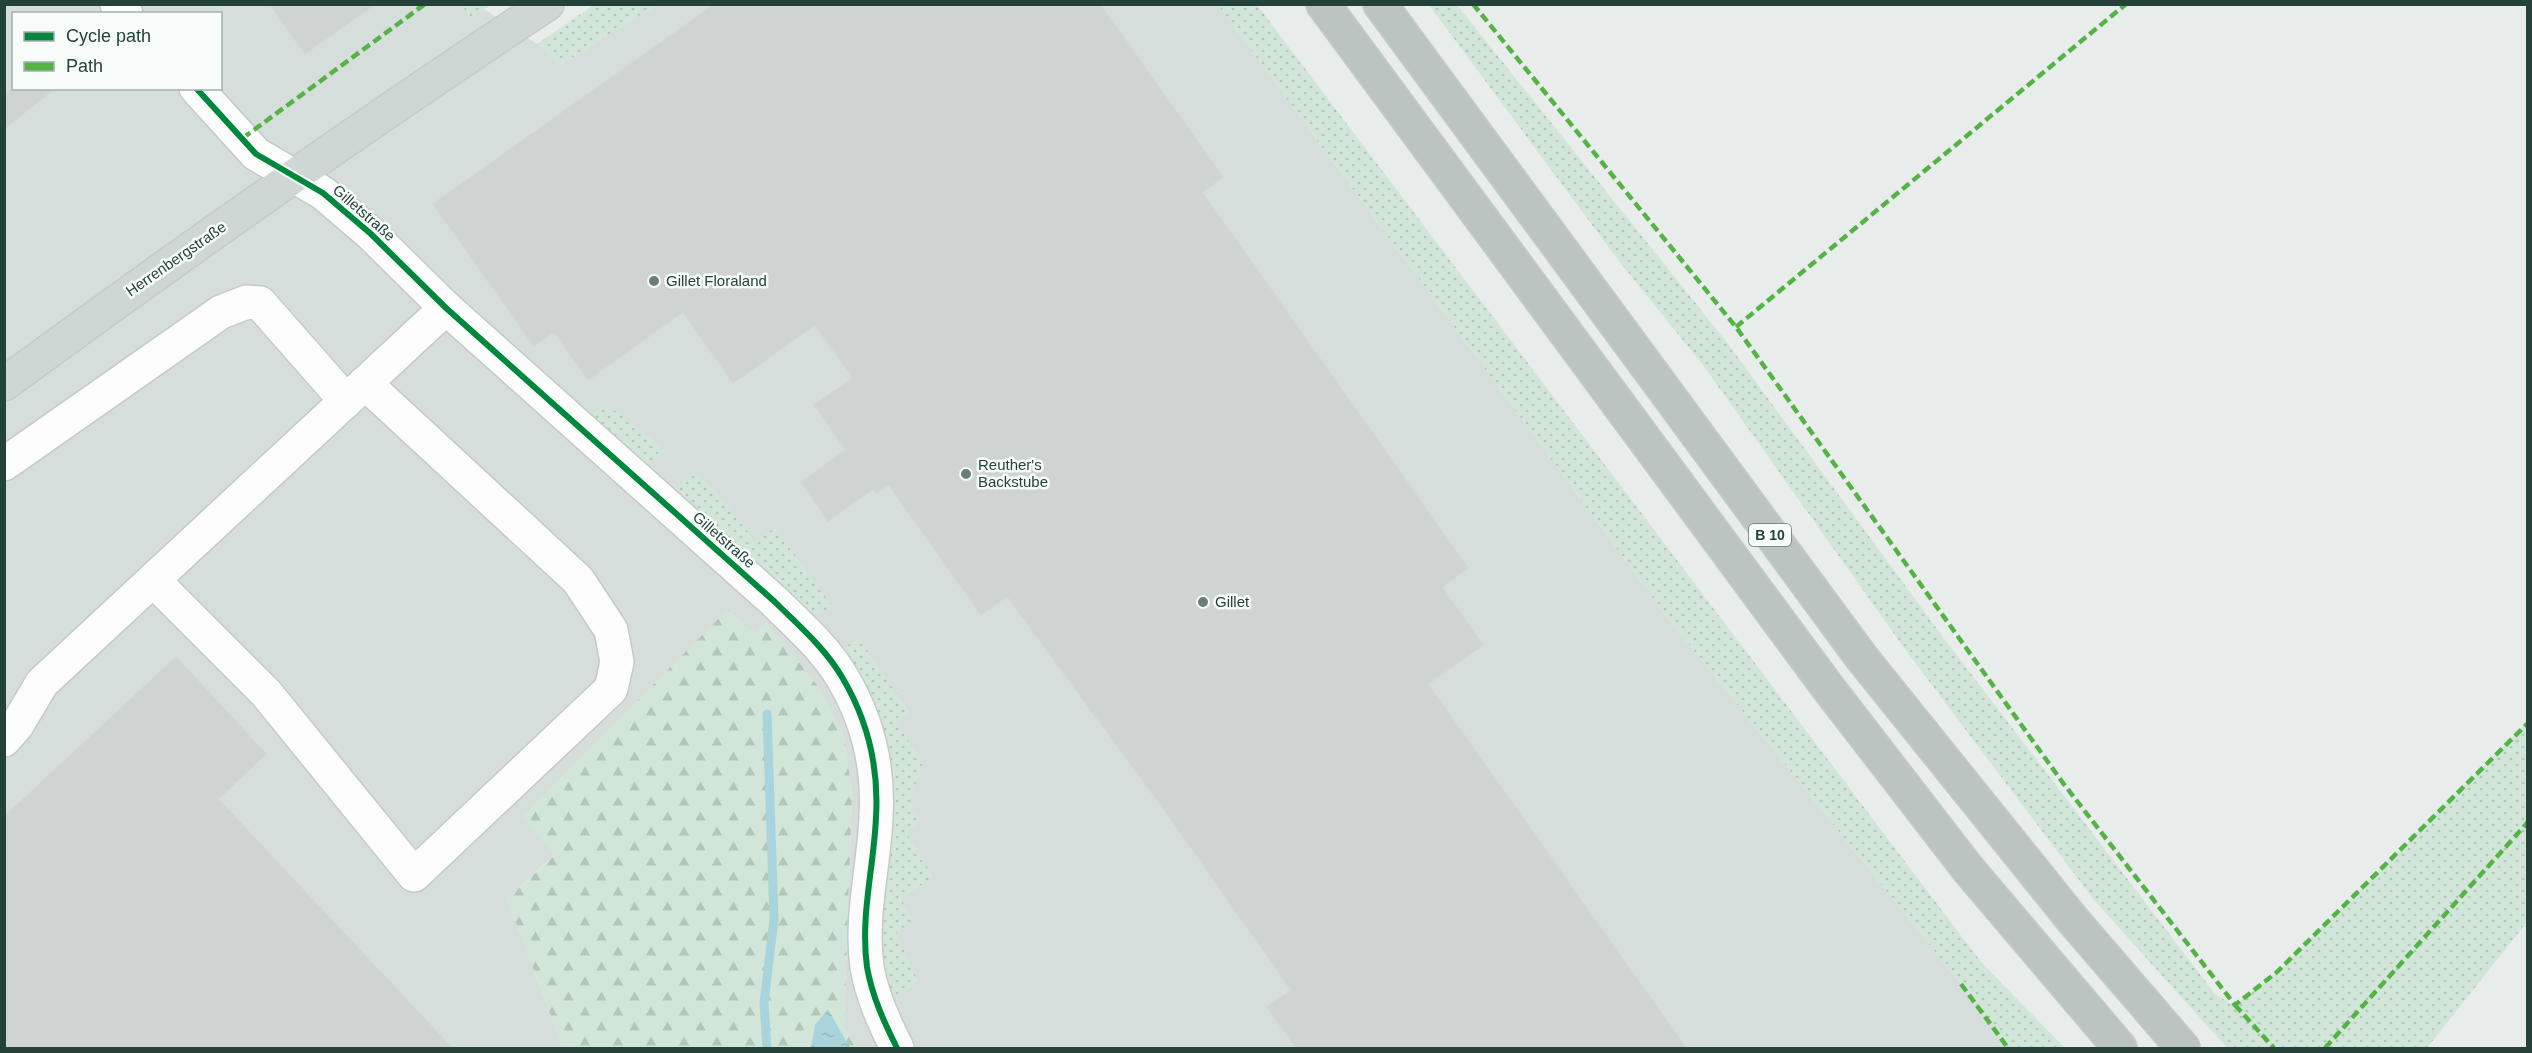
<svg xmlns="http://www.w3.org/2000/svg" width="2532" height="1053" font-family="Arial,sans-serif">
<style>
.built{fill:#d6dedb;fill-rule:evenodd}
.grass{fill:url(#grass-dots)}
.forest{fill:url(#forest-firs)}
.water{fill:url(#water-ripples)}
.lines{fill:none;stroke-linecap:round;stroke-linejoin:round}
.stream{stroke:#a9d4db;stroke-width:9}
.building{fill:#cfd4d2;stroke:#d1d6d4;stroke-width:1.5}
.minor-casing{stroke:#c5cac8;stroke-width:36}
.major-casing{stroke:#c3ccc9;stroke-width:36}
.highway-casing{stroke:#c3ccc9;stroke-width:36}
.minor{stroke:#fcfcfc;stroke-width:33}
.major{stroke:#cfd7d5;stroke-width:33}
.highway{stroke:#bcc4c2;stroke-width:33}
.quiet{stroke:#55b346;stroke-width:4.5;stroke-dasharray:9 4.5;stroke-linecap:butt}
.cycleway-casing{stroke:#f7fbf9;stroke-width:10}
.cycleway{stroke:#00873e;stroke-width:6}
.poi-dot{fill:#697e78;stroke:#f7fbf9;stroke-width:2}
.labels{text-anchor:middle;stroke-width:5;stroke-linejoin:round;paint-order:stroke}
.shield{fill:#f7fbf9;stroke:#637a73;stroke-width:1.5}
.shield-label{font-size:14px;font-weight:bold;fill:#24423a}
.street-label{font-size:15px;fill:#24423a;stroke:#f7fbf9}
.poi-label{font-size:15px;fill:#24423a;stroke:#f7fbf9;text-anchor:start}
</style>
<defs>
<pattern id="grass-dots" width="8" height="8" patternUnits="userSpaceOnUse" patternTransform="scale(1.5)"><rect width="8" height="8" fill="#d1e6d8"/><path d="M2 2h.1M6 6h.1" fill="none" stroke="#b3c6ba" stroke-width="1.8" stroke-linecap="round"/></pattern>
<pattern id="forest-firs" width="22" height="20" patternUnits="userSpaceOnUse" patternTransform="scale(1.5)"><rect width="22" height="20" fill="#d1e6d8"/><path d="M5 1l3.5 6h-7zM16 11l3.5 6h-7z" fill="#b3c6ba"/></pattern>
<pattern id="water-ripples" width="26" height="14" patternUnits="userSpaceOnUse" patternTransform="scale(1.5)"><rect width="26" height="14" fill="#a9d4db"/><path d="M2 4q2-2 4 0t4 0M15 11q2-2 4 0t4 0" fill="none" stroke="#91b7bd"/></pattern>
</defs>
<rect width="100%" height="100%" fill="#e8edeb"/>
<path class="built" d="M 5,4 L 478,5 L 537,44 L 560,65 L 656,5 L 1218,5 L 1667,617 L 1961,984 L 2008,1048 L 857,1048 L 844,1026 L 852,792 L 843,733 L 767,622 L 555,854 L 507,899 L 563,1048 L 5,1048 ZM 14,14 L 220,14 L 220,88 L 14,88 Z"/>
<g class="grass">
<path d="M 595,4 L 656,5 L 560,65 L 537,44 Z"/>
<path d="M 462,5 L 491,5 L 470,18 Z"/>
<path d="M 1218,5 L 1257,5 L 1981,962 L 2065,1048 L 2008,1048 L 1961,984 L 1667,617 Z"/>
<path d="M 1429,5 L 1457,5 L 1725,340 L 1940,633 L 2215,994 L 2234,1006 L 2277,972 L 2527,723 L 2527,922 L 2427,1048 L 2227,1048 L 2094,900 L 1907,652 L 1703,365 L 1618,260 Z"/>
<path d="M 600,407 L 618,412 L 666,451 L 648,465 L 592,415 Z"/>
<path d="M 694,473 L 714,489 L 755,541 L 775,528 L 833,607 L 813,616 L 676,488 Z"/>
<path d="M 859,638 L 909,712 L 896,721 L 923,764 L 910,801 L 920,822 L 906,832 L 933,877 L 901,899 L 913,920 L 896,933 L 918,981 L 893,1000 C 889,987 883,973 882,960 C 877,908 890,865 892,815 C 894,775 888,737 871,700 C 863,683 855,663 842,649 Z"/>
</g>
<path class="forest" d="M 728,609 L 756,634 L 767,622 L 820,689 L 843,733 L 852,792 L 844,1026 L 857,1048 L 563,1048 L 507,899 L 555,855 L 522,817 Z"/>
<path class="water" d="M 828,1009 L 850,1048 L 811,1048 L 815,1025 Z"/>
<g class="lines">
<path class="stream" d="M 767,714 L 774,919 L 764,1003 L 767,1048"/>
</g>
<g class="building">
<path d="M 270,4 L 375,4 L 305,54 Z"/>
<path d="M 715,4 L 1100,4 L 1223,177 L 1202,192 L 1468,568 L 1442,587 L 1483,645 L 1428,684 L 1686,1048 L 1296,1048 L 1267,1007 L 1291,990 L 1166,812 L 1007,596 L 981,615 L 889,485 L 876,493 L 873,489 L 828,521 L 801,482 L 846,450 L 814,405 L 853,378 L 815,325 L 733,383 L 683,312 L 588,380 L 554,332 L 534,346 L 433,204 Z"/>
<path d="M 14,88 L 55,88 L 4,129 L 4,95 Z"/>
<path d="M 176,657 L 266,754 L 218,799 L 452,1048 L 4,1048 L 4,817 Z"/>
</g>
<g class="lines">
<g class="minor-casing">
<g id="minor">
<path d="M 117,4 L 126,14"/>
<path d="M 196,88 L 256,154 L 323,193 L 371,234 L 446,308 L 775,602 C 798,625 825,648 842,677 C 867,719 879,767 876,817 C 874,867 860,916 867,967 C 872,996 884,1022 897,1048"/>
<path d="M 4,464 L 221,312 L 247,302 L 260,303 L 346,401"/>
<path d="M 153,580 L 266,693 L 414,875 L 611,689 L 617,662 L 611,630 L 578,580 L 365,383"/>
<path d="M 4,740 L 17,725 L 42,683 L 446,308"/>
</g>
</g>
<g class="major-casing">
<path id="major" d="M 4,384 C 182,253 363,126 547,4"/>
</g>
<g class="highway-casing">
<g id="highway">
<path d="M 1323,4 L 1826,685 L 1968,869 L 2120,1048"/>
<path d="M 1380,4 L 1862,658 L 2072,919 L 2183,1048"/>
</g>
</g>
<use href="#minor" class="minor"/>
<use href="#major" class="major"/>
<use href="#highway" class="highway"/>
<g class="quiet">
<path d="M 1473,4 L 1736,327 L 2063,783 L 2235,1005 L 2277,972 L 2528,723"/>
<path d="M 243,138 L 425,4"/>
<path d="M 1736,327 L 2126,4"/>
<path d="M 1961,984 L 2008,1048"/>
<path d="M 2235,1005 L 2274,1048"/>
<path d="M 2325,1048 L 2528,822"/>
</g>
<g class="cycleway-casing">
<path id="cycleway" d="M 196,88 L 256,154 L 323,193 L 371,234 L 446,308 L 775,602 C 798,625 825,648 842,677 C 867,719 879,767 876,817 C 874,867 860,916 867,967 C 872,996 884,1022 897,1048"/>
</g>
<use href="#cycleway" class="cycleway"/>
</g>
<g class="poi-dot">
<circle cx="654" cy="281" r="6"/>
<circle cx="966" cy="474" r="6"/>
<circle cx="1203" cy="602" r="6"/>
</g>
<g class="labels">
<rect class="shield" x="1749" y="524" width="42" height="22" rx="4.5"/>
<g class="shield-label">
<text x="1770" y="540">B 10</text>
</g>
<g class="street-label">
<text transform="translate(364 213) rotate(41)" y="5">Gilletstraße</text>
<text transform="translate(176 259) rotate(-35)" y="5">Herrenbergstraße</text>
<text transform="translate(724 540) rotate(41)" y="5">Gilletstraße</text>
</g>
<g class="poi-label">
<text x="666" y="286">Gillet Floraland</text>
<text x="978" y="470">Reuther's<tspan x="978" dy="17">Backstube</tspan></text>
<text x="1215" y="607">Gillet</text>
</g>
</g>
<rect width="2532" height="1053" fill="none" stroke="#24423a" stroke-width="12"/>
<rect x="12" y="12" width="210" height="78" fill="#f7fbf9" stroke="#a3b1ad" stroke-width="1.5"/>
<rect x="24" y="32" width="30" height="9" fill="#00873e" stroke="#a3b1ad" stroke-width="1.5"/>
<text x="66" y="42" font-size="18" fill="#24423a">Cycle path</text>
<rect x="24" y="62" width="30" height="9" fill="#55b346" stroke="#a3b1ad" stroke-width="1.5"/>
<text x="66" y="72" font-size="18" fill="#24423a">Path</text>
</svg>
